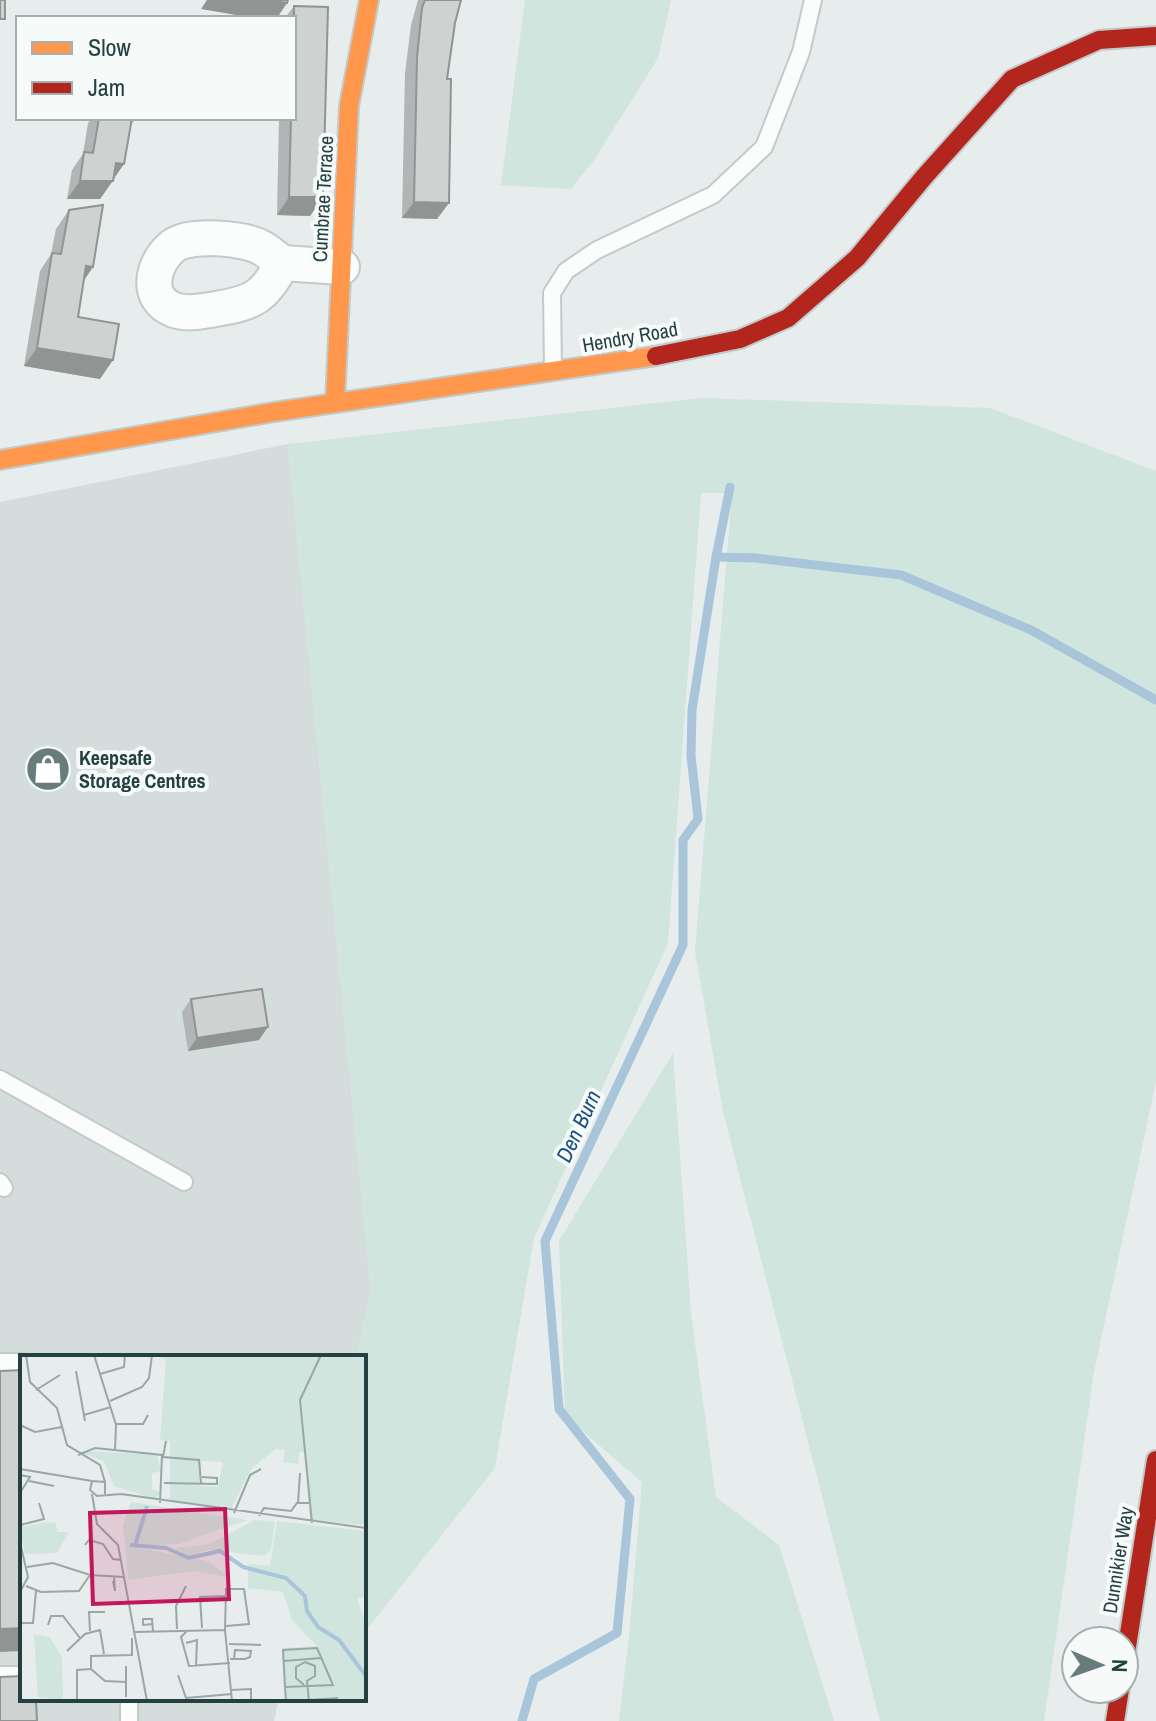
<svg xmlns="http://www.w3.org/2000/svg" width="1156" height="1721" font-family="'Archivo Narrow',sans-serif">
<style>
.built{fill:#d5dddc}
.green{fill:#d0e5dd}
.lines{fill:none;stroke-linecap:round;stroke-linejoin:round}
.stream{stroke:#a8c5da;stroke-width:9}
.lane-casing{stroke:#c4c9c9;stroke-width:20}
.street-casing{stroke:#c4c9c9;stroke-width:38}
.slow-casing{stroke:#c2cac9;stroke-width:22}
.jam-casing{stroke:#c2cac9;stroke-width:22}
.lane{stroke:#fbfcfc;stroke-width:16}
.street{stroke:#fbfcfc;stroke-width:34}
.slow{stroke:#ff974d;stroke-width:18}
.jam{stroke:#b3261e;stroke-width:18}
.wall{fill:#b1b5b5}
.shaded-wall{fill:#909493}
.building{fill:#ced3d2;stroke:#909493;stroke-width:2}
.labels{text-anchor:middle;stroke-width:8;stroke-linejoin:round;paint-order:stroke}
.street-label{font-size:20px;fill:#244040;stroke:#f6faf9}
.poi-label{font-size:20px;font-weight:bold;fill:#244040;stroke:#f6faf9;text-anchor:start}
.water-label{font-size:22px;font-style:italic;fill:#1d517d;stroke:#f6faf9}
.inset-river{fill:none;stroke:#a8c5da;stroke-width:4}
.inset-road{fill:none;stroke:#99a7a7;stroke-width:2}
.view{fill:#c2185b;fill-opacity:0.15;stroke:#c2185b;stroke-width:4}
.inset-edge{fill:none;stroke:#244040;stroke-width:4}
</style>
<rect width="100%" height="100%" fill="#e7ecec"/>
<path class="built" d="M 288,444 L 371,1292 L 356,1357 L 22,1357 L 22,1699 L 279,1699 L 274,1721 L 0,1721 L 0,502 Z"/>
<g class="green">
<path d="M 525,0 L 671,0 L 658,58 L 594,160 L 571,189 L 501,185 Z"/>
<path d="M 701,398 L 990,408 L 1156,471 L 1156,1082 L 1094,1372 L 1044,1721 L 880,1721 L 723,1112 L 695,951 L 732,493 L 701,493 L 668,943 L 534,1238 L 495,1468 L 364,1633 L 364,1357 L 356,1357 L 371,1292 L 288,444 Z"/>
<path d="M 673,1053 L 691,1314 L 716,1497 L 779,1545 L 834,1721 L 619,1721 L 629,1637 L 642,1482 L 565,1416 L 559,1241 Z"/>
</g>
<g class="lines">
<g class="stream">
<path d="M 716,557 L 756,558 L 901,575 L 1031,630 L 1156,700"/>
<path d="M 522,1721 L 534,1679 L 617,1633 L 630,1499 L 559,1409 L 545,1241 L 683,945 L 683,840 L 698,819 L 691,756 L 692,710 L 716,557 L 730,487"/>
</g>
<g class="lane-casing">
<g id="lane">
<path d="M 553,370 L 552,293 L 566,271 L 597,250 L 713,195 L 764,147 L 801,52 L 813,0"/>
<path d="M 0,1079 L 184,1182"/>
<path d="M 0,1182 L 4,1188"/>
<path d="M 0,1362 L 22,1362"/>
<path d="M 0,1675 L 22,1675"/>
<path d="M 129,1699 L 129,1721"/>
</g>
</g>
<g class="street-casing">
<path id="street" d="M 282,263 C 276,258 269,252 262,248 C 245,238 190,233 173,246 C 152,263 144,299 174,310 C 188,315 203,311 216,309 C 253,303 265,297 282,263 L 342,267"/>
</g>
<g class="slow-casing">
<g id="slow">
<path d="M 335,402 L 349,106 L 369,0"/>
<path d="M 0,460 L 274,412 L 656,356"/>
</g>
</g>
<g class="jam-casing">
<g id="jam">
<path d="M 656,356 L 740,339 L 788,318 L 857,258 L 924,177 L 1012,79 L 1099,40 L 1156,36"/>
<path d="M 1124,1666 L 1156,1460"/>
<path d="M 1115,1721 L 1120,1689"/>
</g>
</g>
<use href="#lane" class="lane"/>
<use href="#street" class="street"/>
<use href="#slow" class="slow"/>
<use href="#jam" class="jam"/>
</g>
<g class="wall">
<path d="M 418,0 L 461,0 L 455,23 L 447,79 L 437,219 L 402,218 L 405,73 L 411,25 Z"/>
<path d="M 294,6 L 323,197 L 310,216 L 277,215 L 279,118 L 294,118 L 294,18 L 285,18 Z"/>
<path d="M 92,118 L 136,118 L 130,126 L 113,181 L 100,199 L 67,199 L 72,170 L 83,154 L 88,123 Z"/>
<path d="M 69,210 L 93,267 L 84,280 L 78,317 L 100,379 L 24,366 L 40,271 L 51,254 L 56,229 Z"/>
<path d="M 191,999 L 259,1040 L 188,1051 L 182,1012 Z"/>
</g>
<g class="shaded-wall">
<path d="M 207,0 L 268,0 L 287,3 L 277,18 L 254,18 L 201,9 Z"/>
<path d="M 116,163 L 124,164 L 100,199 L 67,199 L 80,181 Z"/>
<path d="M 289,197 L 323,197 L 310,216 L 277,215 Z"/>
<path d="M 414,202 L 449,203 L 437,219 L 402,218 Z"/>
<path d="M 86,266 L 93,267 L 80,286 Z"/>
<path d="M 37,348 L 113,360 L 100,379 L 24,366 Z"/>
<path d="M 268,1027 L 259,1040 L 188,1051 L 197,1038 Z"/>
<path d="M 22,1628 L 22,1651 L 0,1652 L 0,1629 Z"/>
</g>
<g class="building">
<rect x="0" y="0" width="5" height="19"/>
<path d="M 268,0 L 288,0 L 287,3 Z"/>
<path d="M 425,0 L 461,0 L 455,23 L 447,79 L 451,79 L 449,203 L 414,202 L 417,57 L 422,8 Z"/>
<path d="M 294,6 L 328,7 L 323,197 L 289,197 L 291,118 L 294,118 Z"/>
<path d="M 99,118 L 132,118 L 124,164 L 116,163 L 113,181 L 80,181 L 84,152 L 93,153 Z"/>
<path d="M 103,205 L 93,267 L 86,266 L 78,317 L 119,324 L 113,360 L 37,348 L 52,253 L 61,254 L 69,210 Z"/>
<path d="M 262,989 L 268,1027 L 197,1038 L 191,999 Z"/>
<path d="M 22,1370 L 22,1628 L 0,1629 L 0,1371 Z"/>
<path d="M 22,1676 L 22,1699 L 36,1699 L 37,1721 L 0,1721 L 0,1677 Z"/>
</g>
<defs>
<g id="shop-disc" transform="scale(2.3)"><circle r="9.5" fill="#687c7c" stroke="#f6faf9"/><path d="M-5-2.5h2.3a2.7 3.5 0 0 1 5.4 0H5L5.5 6h-11ZM-1.5-2.5h3a1.5 2.3 0 0 0-3 0Z" fill="#fff"/></g>
</defs>
<g fill-rule="evenodd">
<use href="#shop-disc" x="48" y="769"/>
</g>
<g class="labels">
<g class="street-label">
<text transform="translate(323 199) rotate(-87)" y="7">Cumbrae Terrace</text>
<text transform="translate(630 337) rotate(-10)" y="7">Hendry Road</text>
<text transform="translate(1118 1560) rotate(-81)" y="7">Dunnikier Way</text>
</g>
<g class="poi-label">
<text x="79" y="765">Keepsafe<tspan x="79" dy="23">Storage Centres</tspan></text>
</g>
<g class="water-label">
<text transform="translate(578 1126) rotate(-65)" y="8">Den Burn</text>
</g>
</g>
<g transform="translate(20 1355)">
<rect width="346" height="346" fill="#e7ecec"/>
<path d="M 133,0 L 346,0 L 346,170 L 290,165 L 284,97 L 279,97 L 278,109 L 263,107 L 265,95 L 255,94 L 231,114 L 211,154 L 150,146 L 150,86 L 140,85 L 146,4 ZM 182,106 L 203,107 L 198,132 L 180,131 ZM 68,96 L 137,100 L 141,116 L 132,118 L 132,134 L 141,137 L 136,144 L 94,131 L 84,106 L 64,98 ZM 111,147 L 227,165 L 159,189 L 110,191 L 187,206 L 211,223 L 174,216 L 108,225 L 103,170 ZM 235,165 L 255,167 L 251,194 L 244,201 L 188,195 L 169,202 L 154,193 L 189,189 ZM 257,166 L 346,176 L 346,241 L 337,244 L 346,270 L 346,346 L 265,346 L 263,293 L 297,291 L 272,265 L 263,237 L 228,233 L 228,209 L 250,211 ZM 28,167 L 36,168 L 37,177 L 49,177 L 37,198 L 5,199 L 0,172 ZM 14,279 L 30,282 L 42,303 L 43,345 L 18,342 Z" fill="#d0e5dd" fill-rule="evenodd"/>
<path class="inset-river" d="M 110,190 L 146,193 L 169,203 L 200,196 L 223,212 L 266,223 L 285,241 L 287,256 L 298,272 L 319,285 L 346,321M 115,191 L 127,151"/>
<path class="inset-road" d="M 6,0 L 10,27 L 37,53 L 47,90 L 80,110 L 85,127M 74,0 L 96,70 L 95,95M 56,16 L 65,66M 80,19 L 104,12 L 105,0M 16,35 L 40,20M 90,46 L 122,32 L 129,23 L 132,0M 64,60 L 91,52M 96,69 L 123,69 L 128,60M 0,70 L 15,77 L 42,72M 146,86 L 143,102 L 179,105 L 181,128M 58,100 L 75,93 L 142,100 L 140,148M 0,114 L 72,126M 0,120 L 10,122 L 0,138M 9,126 L 34,131M 144,128 L 197,129 L 197,123 L 182,122M 72,139 L 77,169 L 98,190 L 127,346M 85,139 L 85,127 L 72,126 L 70,135 L 77,141 L 101,139 L 346,173M 278,148 L 280,118M 214,158 L 230,120 L 241,114M 239,161 L 244,153 L 271,156 L 277,148 L 291,148M 292,168 L 280,45 L 301,0M 0,170 L 24,164 L 19,148M 0,187 L 8,222 L 0,237M 65,190 L 69,185 L 83,189 L 93,204 L 101,205M 7,212 L 33,208 L 70,220 L 104,222M 93,226 L 95,236 L 94,222M 6,231 L 21,237 L 59,236 L 70,220M 0,268 L 13,268 L 16,236M 133,269 L 123,270 L 123,264 L 132,264 L 133,276M 28,270 L 31,261 L 43,261 L 60,283M 182,273 L 180,242 L 205,241M 157,274 L 156,251 L 166,231M 205,275 L 206,234 L 224,234 L 229,269 L 206,271M 70,276 L 69,257 L 85,257M 167,276 L 161,282 L 169,311 L 210,308M 115,277 L 205,275 L 212,346M 166,288 L 177,285 L 176,311M 209,289 L 241,290M 297,293 L 313,330 L 265,332 L 263,295 ZM 47,296 L 65,279 L 80,275 L 84,299M 210,304 L 225,304 L 230,302 L 231,296 L 215,295 L 214,304M 264,306 L 301,303M 285,307 L 295,311 L 295,321 L 287,326 L 289,346M 106,311 L 106,342M 71,314 L 85,326 L 106,327M 158,320 L 166,343 L 212,339M 284,330 L 276,323 L 276,312 L 285,307M 265,332 L 266,346 L 285,345M 211,335 L 231,334 L 231,344M 289,345 L 318,343M 57,346 L 57,315 L 71,314 L 71,301 L 112,300 L 112,283"/>
<path class="view" d="M 205,154 L 209,244 L 73,249 L 70,158 Z"/>
<rect width="346" height="346" class="inset-edge"/>
</g>
<rect x="16" y="16" width="280" height="104" fill="#f6faf9" stroke="#a2b0af" stroke-width="2"/>
<rect x="32" y="42" width="40" height="12" fill="#ff974d" stroke="#a2b0af" stroke-width="2"/>
<text x="88" y="56" font-size="24" fill="#244040">Slow</text>
<rect x="32" y="82" width="40" height="12" fill="#b3261e" stroke="#a2b0af" stroke-width="2"/>
<text x="88" y="96" font-size="24" fill="#244040">Jam</text>
<g transform="translate(1100 1665) rotate(92)"><circle r="38" fill="#f6faf9" stroke="#a2b0af" stroke-width="2"/>
<path d="M0-6L14 30L0 20L-14 30Z" fill="#687c7c"/>
<text y="-12" font-size="22" font-weight="bold" text-anchor="middle" fill="#244040">N</text>
</g>
</svg>
